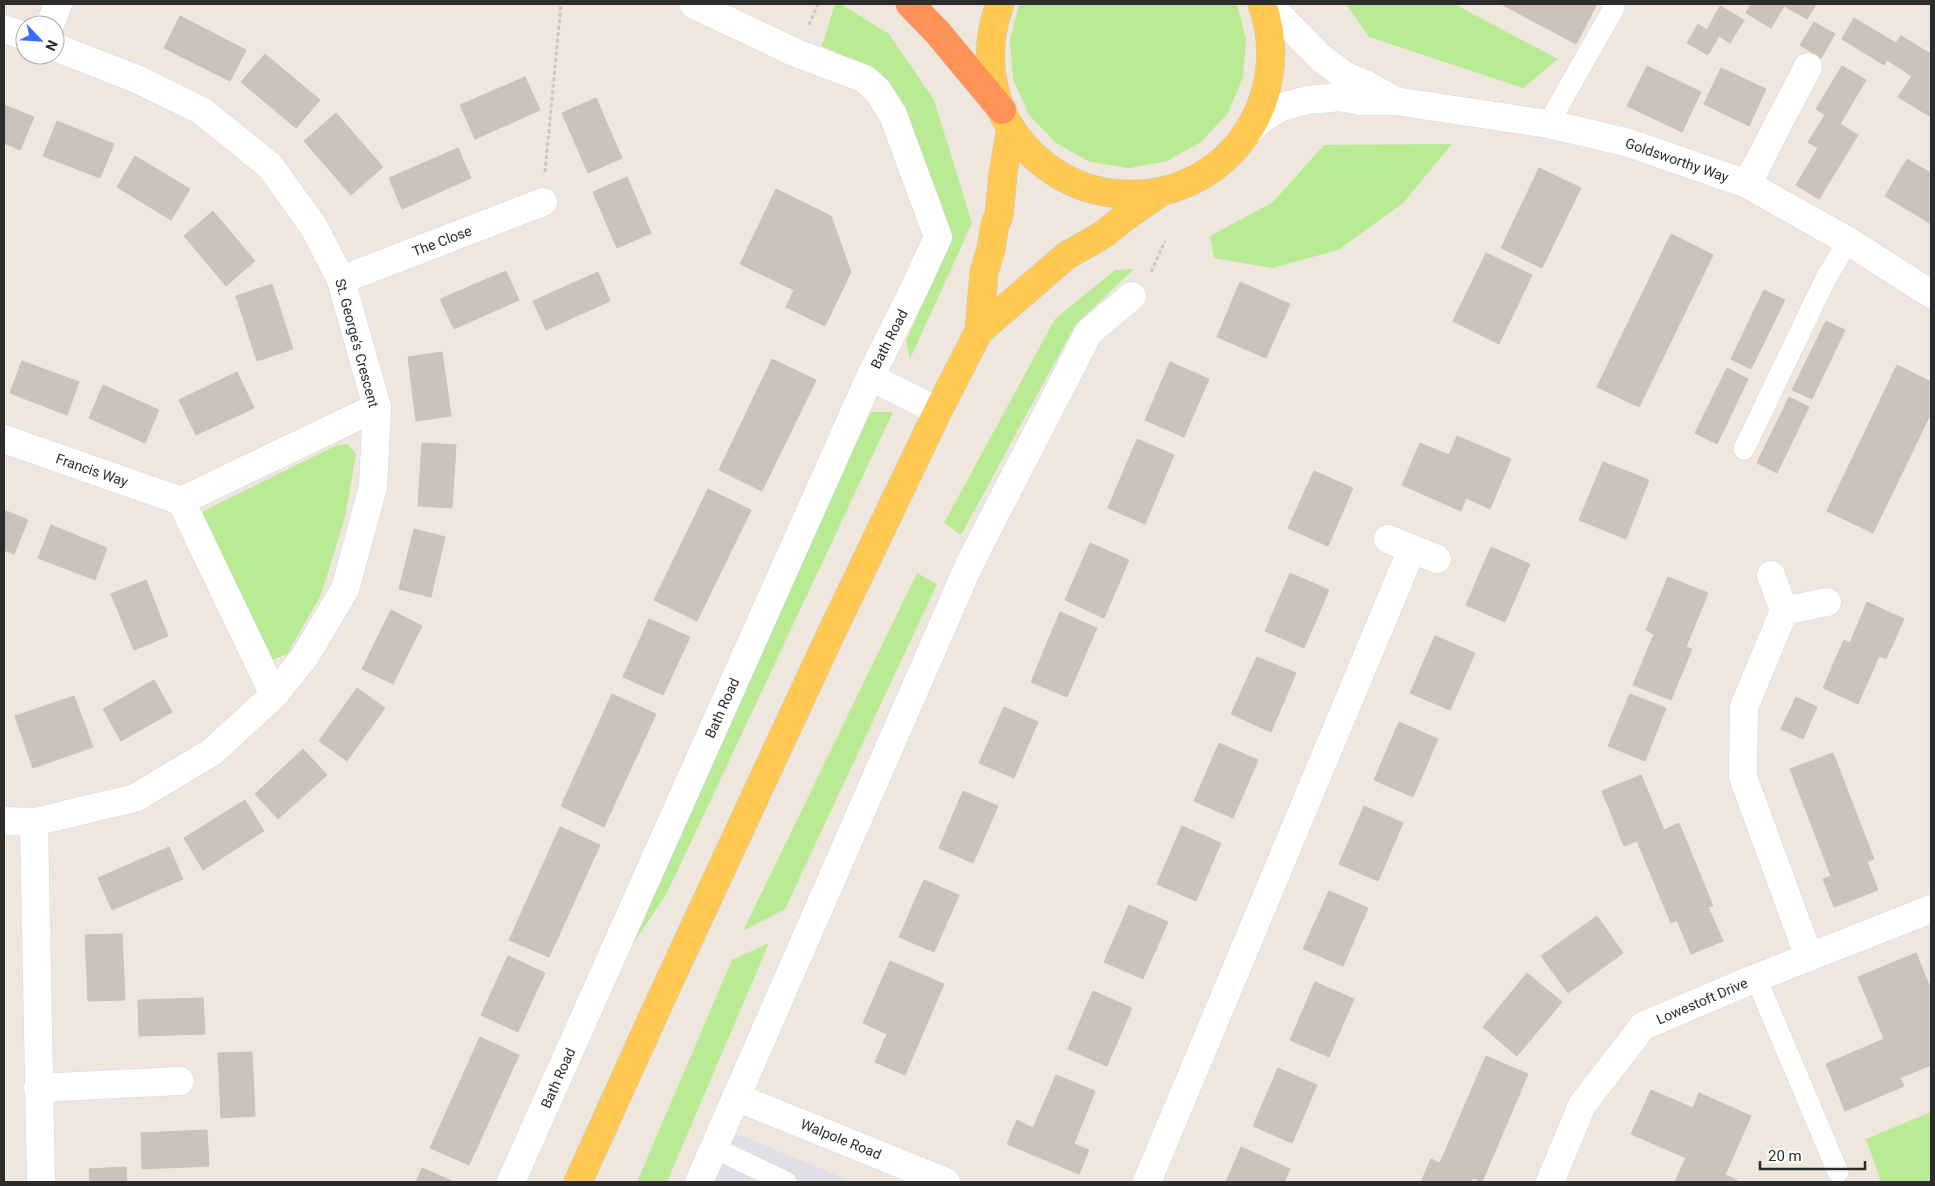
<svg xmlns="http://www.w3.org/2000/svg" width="1935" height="1186" font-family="Roboto,sans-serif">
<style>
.industrial{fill:#e0dee7}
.green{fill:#b8eb94}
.building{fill:#cac3bc;stroke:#cbc2b6}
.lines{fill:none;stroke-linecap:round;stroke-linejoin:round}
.lane-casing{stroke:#d2d7e6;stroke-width:22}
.street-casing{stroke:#d2d7e6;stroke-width:29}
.primary-casing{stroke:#c8c8c8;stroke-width:29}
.highway-casing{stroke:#c8c8c8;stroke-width:29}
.path{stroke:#c8c8c8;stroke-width:3;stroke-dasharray:4 2.5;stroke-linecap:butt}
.lane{stroke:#fff;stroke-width:21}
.street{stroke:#fff;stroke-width:28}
.primary{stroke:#ffc952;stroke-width:28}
.highway{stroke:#ff9357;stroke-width:28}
.labels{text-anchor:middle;stroke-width:4;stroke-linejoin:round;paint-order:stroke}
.street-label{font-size:14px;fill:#2c2c2c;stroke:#fff}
</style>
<rect width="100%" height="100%" fill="#efe6dd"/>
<path class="industrial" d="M 725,1129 L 853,1182 L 705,1182 Z"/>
<g class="green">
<path d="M 835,4 L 841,4 L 889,34 L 934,100 L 972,223 L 910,359 L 906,341 L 952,240 L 912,127 L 881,73 L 822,46 Z"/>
<path d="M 1019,4 L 1237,4 L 1246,39 L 1243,77 L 1228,113 L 1201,142 L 1167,161 L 1129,168 L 1090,162 L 1056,143 L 1029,115 L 1013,79 L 1010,40 Z"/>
<path d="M 1346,4 L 1454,4 L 1558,59 L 1523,88 L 1369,37 Z"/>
<path d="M 1452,144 L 1403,203 L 1338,250 L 1272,268 L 1214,258 L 1210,236 L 1273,202 L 1324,145 Z"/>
<path d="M 1134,269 L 1075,325 L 961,535 L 944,523 L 1055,319 L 1115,270 Z"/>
<path d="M 871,412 L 893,412 L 666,895 L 627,952 L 631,928 Z"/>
<path d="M 348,444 L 356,454 L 345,517 L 321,595 L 287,654 L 266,662 L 195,518 L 202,512 L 335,446 Z"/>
<path d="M 917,573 L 937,584 L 785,909 L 743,931 Z"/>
<path d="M 769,943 L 667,1182 L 637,1182 L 732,960 Z"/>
<path d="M 1931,1112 L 1931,1182 L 1881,1182 L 1866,1139 Z"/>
</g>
<g class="building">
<path d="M 1501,4 L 1597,4 L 1576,44 Z"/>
<path d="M 1751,4 L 1816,4 L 1807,19 L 1784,6 L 1771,28 L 1746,13 Z"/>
<path d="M 1720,6 L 1744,20 L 1730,43 L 1719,36 L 1708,55 L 1687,43 L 1698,24 L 1707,30 Z"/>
<path d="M 180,16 L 246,50 L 230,81 L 164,48 Z"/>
<path d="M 1854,18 L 1896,43 L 1901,36 L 1931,54 L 1931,117 L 1898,97 L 1912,76 L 1887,60 L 1884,65 L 1842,39 Z"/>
<path d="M 1814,22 L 1835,34 L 1821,58 L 1800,45 Z"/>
<path d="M 265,54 L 320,100 L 296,128 L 241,82 Z"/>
<path d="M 1647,66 L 1701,92 L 1682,132 L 1627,106 Z"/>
<path d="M 1842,66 L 1866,80 L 1840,124 L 1858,135 L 1819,199 L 1796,185 L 1818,148 L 1808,142 L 1825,115 L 1816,109 Z"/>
<path d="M 1721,68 L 1766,89 L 1749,126 L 1704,104 Z"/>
<path d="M 525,77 L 540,110 L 475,139 L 460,105 Z"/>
<path d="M 596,98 L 622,158 L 588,173 L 562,113 Z"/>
<path d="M 4,105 L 34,117 L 20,150 L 4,143 Z"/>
<path d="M 336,113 L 383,167 L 351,195 L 304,141 Z"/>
<path d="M 57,121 L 114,144 L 100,178 L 43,156 Z"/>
<path d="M 458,148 L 471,178 L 402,209 L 389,178 Z"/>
<path d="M 135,156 L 190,189 L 171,220 L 117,187 Z"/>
<path d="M 1907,159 L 1931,173 L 1931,224 L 1885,196 Z"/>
<path d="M 1539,168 L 1581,188 L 1542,268 L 1501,248 Z"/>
<path d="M 627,177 L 651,233 L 617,248 L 593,192 Z"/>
<path d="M 776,189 L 831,216 L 851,272 L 825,326 L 786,307 L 794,290 L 740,264 Z"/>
<path d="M 213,211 L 255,261 L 226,286 L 184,236 Z"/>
<path d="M 1671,234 L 1713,255 L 1639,407 L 1597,387 Z"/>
<path d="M 1486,253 L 1532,275 L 1499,344 L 1453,321 Z"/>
<path d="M 506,271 L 519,300 L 454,329 L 440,299 Z"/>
<path d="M 598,272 L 610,301 L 546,330 L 533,301 Z"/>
<path d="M 1240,282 L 1290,304 L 1266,358 L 1217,337 Z"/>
<path d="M 272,284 L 293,349 L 257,361 L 236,296 Z"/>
<path d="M 1764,290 L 1785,300 L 1751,369 L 1731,359 Z"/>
<path d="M 1826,321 L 1845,330 L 1812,399 L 1792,390 Z"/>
<path d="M 442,352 L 451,416 L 416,421 L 408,357 Z"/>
<path d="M 772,359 L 816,380 L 762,491 L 719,470 Z"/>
<path d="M 22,361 L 79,382 L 67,415 L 10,393 Z"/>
<path d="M 1170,362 L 1209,379 L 1184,437 L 1145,420 Z"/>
<path d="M 1897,365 L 1931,382 L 1931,413 L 1873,533 L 1827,511 Z"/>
<path d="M 1727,368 L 1748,379 L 1717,444 L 1695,433 Z"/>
<path d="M 237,372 L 254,408 L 196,435 L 179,400 Z"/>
<path d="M 103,385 L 159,410 L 145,443 L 89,418 Z"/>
<path d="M 1789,397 L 1809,407 L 1777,473 L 1757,463 Z"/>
<path d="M 1457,436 L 1511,459 L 1490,509 L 1466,498 L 1461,511 L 1402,485 L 1420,443 L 1449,455 Z"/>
<path d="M 1137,439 L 1174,455 L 1145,524 L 1108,508 Z"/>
<path d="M 422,443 L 456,445 L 452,508 L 418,506 Z"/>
<path d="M 1603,462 L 1649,480 L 1626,539 L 1579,520 Z"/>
<path d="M 1314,471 L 1353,488 L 1328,546 L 1288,528 Z"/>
<path d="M 708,489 L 751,510 L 697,621 L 654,600 Z"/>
<path d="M 4,510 L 28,520 L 14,554 L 4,550 Z"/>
<path d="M 51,525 L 107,548 L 95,580 L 38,558 Z"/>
<path d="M 414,529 L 445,537 L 431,597 L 399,589 Z"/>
<path d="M 1090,543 L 1129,560 L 1104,618 L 1065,600 Z"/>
<path d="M 1491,547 L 1530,564 L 1505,622 L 1466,605 Z"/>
<path d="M 1290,573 L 1329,590 L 1304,648 L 1265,631 Z"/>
<path d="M 1668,577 L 1708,593 L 1686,647 L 1692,649 L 1671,700 L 1633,685 L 1654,634 L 1646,630 Z"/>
<path d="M 146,580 L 168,636 L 134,650 L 111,594 Z"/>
<path d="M 1867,602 L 1904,619 L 1886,659 L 1879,656 L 1858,704 L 1823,688 L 1844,640 L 1850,643 Z"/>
<path d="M 391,610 L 422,626 L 393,684 L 362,669 Z"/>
<path d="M 1060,612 L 1097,628 L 1067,697 L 1031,682 Z"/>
<path d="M 649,619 L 690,637 L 663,695 L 623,677 Z"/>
<path d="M 1435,636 L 1475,653 L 1450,710 L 1410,693 Z"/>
<path d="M 1257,657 L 1296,673 L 1271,732 L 1231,714 Z"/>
<path d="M 154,680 L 172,712 L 121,741 L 103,709 Z"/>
<path d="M 357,688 L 385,708 L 347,761 L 319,741 Z"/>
<path d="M 612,694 L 656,714 L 604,827 L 561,806 Z"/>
<path d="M 1630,694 L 1666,708 L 1645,761 L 1608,746 Z"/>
<path d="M 74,696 L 93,747 L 33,768 L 15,716 Z"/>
<path d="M 1796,697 L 1817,707 L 1803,739 L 1781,729 Z"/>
<path d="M 1004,707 L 1038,722 L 1014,778 L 979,763 Z"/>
<path d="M 1399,722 L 1438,739 L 1413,797 L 1374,780 Z"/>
<path d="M 1219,743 L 1258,760 L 1233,818 L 1194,801 Z"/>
<path d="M 303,749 L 327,775 L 278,819 L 255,794 Z"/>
<path d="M 1833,753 L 1874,859 L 1867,862 L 1878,890 L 1834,907 L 1823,879 L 1831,876 L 1790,769 Z"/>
<path d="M 1641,775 L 1664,830 L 1679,823 L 1713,906 L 1708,907 L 1723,941 L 1691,954 L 1677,920 L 1671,923 L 1637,841 L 1624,846 L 1602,791 Z"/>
<path d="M 963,791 L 998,806 L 973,863 L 939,848 Z"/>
<path d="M 245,800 L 264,831 L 203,870 L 184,838 Z"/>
<path d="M 1364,806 L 1403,823 L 1378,881 L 1339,864 Z"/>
<path d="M 1182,826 L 1221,843 L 1196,901 L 1157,884 Z"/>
<path d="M 560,827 L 600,845 L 549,957 L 509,940 Z"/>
<path d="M 169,847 L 183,879 L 112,910 L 98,878 Z"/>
<path d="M 924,880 L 959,895 L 934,952 L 899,937 Z"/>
<path d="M 1329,891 L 1368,908 L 1343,966 L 1303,949 Z"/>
<path d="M 1129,905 L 1168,922 L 1143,979 L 1104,962 Z"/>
<path d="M 1597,916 L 1623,953 L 1568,993 L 1541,956 Z"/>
<path d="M 122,934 L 125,1000 L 88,1001 L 85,935 Z"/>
<path d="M 1916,953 L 1931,990 L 1931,1065 L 1900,1078 L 1904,1086 L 1845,1111 L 1826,1064 L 1884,1039 L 1858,977 Z"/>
<path d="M 508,956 L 545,973 L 518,1032 L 481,1015 Z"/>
<path d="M 890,961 L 944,984 L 905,1075 L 875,1062 L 887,1034 L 863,1023 Z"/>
<path d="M 1527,973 L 1562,1002 L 1517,1056 L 1483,1027 Z"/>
<path d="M 1315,982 L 1354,999 L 1329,1057 L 1290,1040 Z"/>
<path d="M 1093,991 L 1132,1008 L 1107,1066 L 1068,1049 Z"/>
<path d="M 203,998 L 205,1034 L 139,1036 L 138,1000 Z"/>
<path d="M 480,1037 L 519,1055 L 469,1165 L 430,1148 Z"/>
<path d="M 252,1052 L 255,1116 L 221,1118 L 218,1053 Z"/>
<path d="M 1486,1056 L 1528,1074 L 1482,1182 L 1473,1178 L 1471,1182 L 1421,1182 L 1431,1159 L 1440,1163 Z"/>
<path d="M 1278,1068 L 1317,1085 L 1292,1143 L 1253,1126 Z"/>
<path d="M 1056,1075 L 1095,1091 L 1074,1144 L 1089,1150 L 1079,1174 L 1007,1144 L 1017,1120 L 1033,1128 Z"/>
<path d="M 1651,1090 L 1693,1108 L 1699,1093 L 1751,1116 L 1725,1175 L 1737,1180 L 1736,1182 L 1675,1182 L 1686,1158 L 1631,1134 Z"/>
<path d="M 207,1130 L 209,1166 L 142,1169 L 141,1133 Z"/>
<path d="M 1241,1147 L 1290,1169 L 1284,1182 L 1226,1182 Z"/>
<path d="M 126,1167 L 127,1182 L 90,1182 L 89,1169 Z"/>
<path d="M 422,1168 L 454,1182 L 416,1182 Z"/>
</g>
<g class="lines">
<g class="lane-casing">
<g id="lane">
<path d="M 1548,124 L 1614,8"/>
<path d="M 1744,449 L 1825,280 L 1848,241"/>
<path d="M 1756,978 L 1838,1172"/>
<path d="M 714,1148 L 786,1182"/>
</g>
</g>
<g class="street-casing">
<g id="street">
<path d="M 1268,4 L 1320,57 L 1345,76 L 1365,84 L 1390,98"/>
<path d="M 50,25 L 58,4"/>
<path d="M 4,29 L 25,36"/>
<path d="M 1249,131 L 1263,118 L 1282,107 L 1308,100 L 1340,97 L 1360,101 L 1395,101 L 1548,124 L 1626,142 L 1747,184 L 1848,241 L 1931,294"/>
<path d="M 1747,184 L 1808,67"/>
<path d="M 341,280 L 543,202"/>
<path d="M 870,377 L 938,411"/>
<path d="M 4,439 L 181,501"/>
<path d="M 181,501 L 377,407"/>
<path d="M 181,501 L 274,695"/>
<path d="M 1388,539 L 1437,559"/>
<path d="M 1771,575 L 1784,611 L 1827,602"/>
<path d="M 1784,611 L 1744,707 L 1743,777 L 1809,957"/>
<path d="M 4,821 L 34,822 L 135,798 L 212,752 L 274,695 L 304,658 L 345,589 L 373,487 L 377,407 L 341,280 L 314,227 L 270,166 L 202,111 L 139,80 L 55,47"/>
<path d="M 34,822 L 41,1182"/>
<path d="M 38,1088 L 180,1081"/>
<path d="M 736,1097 L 946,1182"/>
<path d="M 511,1182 L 870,377 L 914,289 L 938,237 L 893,115 L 878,91 L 865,79 L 796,53 L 693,4"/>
<path d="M 699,1182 L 970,563 L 1089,332 L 1132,296"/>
<path d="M 1147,1182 L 1412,549"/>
<path d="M 1550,1182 L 1582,1105 L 1643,1026 L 1756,978 L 1931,909"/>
</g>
</g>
<g class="primary-casing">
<g id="primary">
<path d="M 1000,4 C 986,41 987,82 1005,118 C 1017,141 1034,159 1056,173 C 1076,186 1099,193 1123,194 C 1226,200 1296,99 1262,4"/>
<path d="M 979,331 L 984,272 L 991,249 L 995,224 L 999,216 L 1003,173 L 1011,128"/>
<path d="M 578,1182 L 661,999 L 828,640 L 938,411 L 979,331 L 1066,256 L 1104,234 L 1125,217 L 1161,192"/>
</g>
</g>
<g class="highway-casing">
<path id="highway" d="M 910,4 L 938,33 L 1002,110"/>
</g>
<g class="path">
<path d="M 809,25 L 818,4"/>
<path d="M 545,172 L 561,4"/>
<path d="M 1151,272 L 1165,241"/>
</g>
<use href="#lane" class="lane"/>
<use href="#street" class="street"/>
<use href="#primary" class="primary"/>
<use href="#highway" class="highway"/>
</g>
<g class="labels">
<g class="street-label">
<text transform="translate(1677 160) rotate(19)" y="5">Goldsworthy Way</text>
<text transform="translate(442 241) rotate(-21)" y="5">The Close</text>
<text transform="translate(889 339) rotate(-63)" y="5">Bath Road</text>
<text transform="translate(357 343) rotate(75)" y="5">St. George's Crescent</text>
<text transform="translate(92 470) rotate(19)" y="5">Francis Way</text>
<text transform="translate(722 708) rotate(-66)" y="5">Bath Road</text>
<text transform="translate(1702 1001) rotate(-23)" y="5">Lowestoft Drive</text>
<text transform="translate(558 1078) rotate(-66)" y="5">Bath Road</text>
<text transform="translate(841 1139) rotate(22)" y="5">Walpole Road</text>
</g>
</g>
<rect width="1935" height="1186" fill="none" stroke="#2c2c2c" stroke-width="10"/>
<g transform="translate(40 40) rotate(115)"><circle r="24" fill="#ffffff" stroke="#ababab"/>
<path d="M0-4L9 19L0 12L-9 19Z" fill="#396dff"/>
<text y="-8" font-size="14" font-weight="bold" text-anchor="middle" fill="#2c2c2c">N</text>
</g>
<path d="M1760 1161v8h105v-8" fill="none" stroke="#2c2c2c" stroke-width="2.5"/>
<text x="1768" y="1161" font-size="15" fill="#2c2c2c" stroke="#ffffff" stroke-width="4" paint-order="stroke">20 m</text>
</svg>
